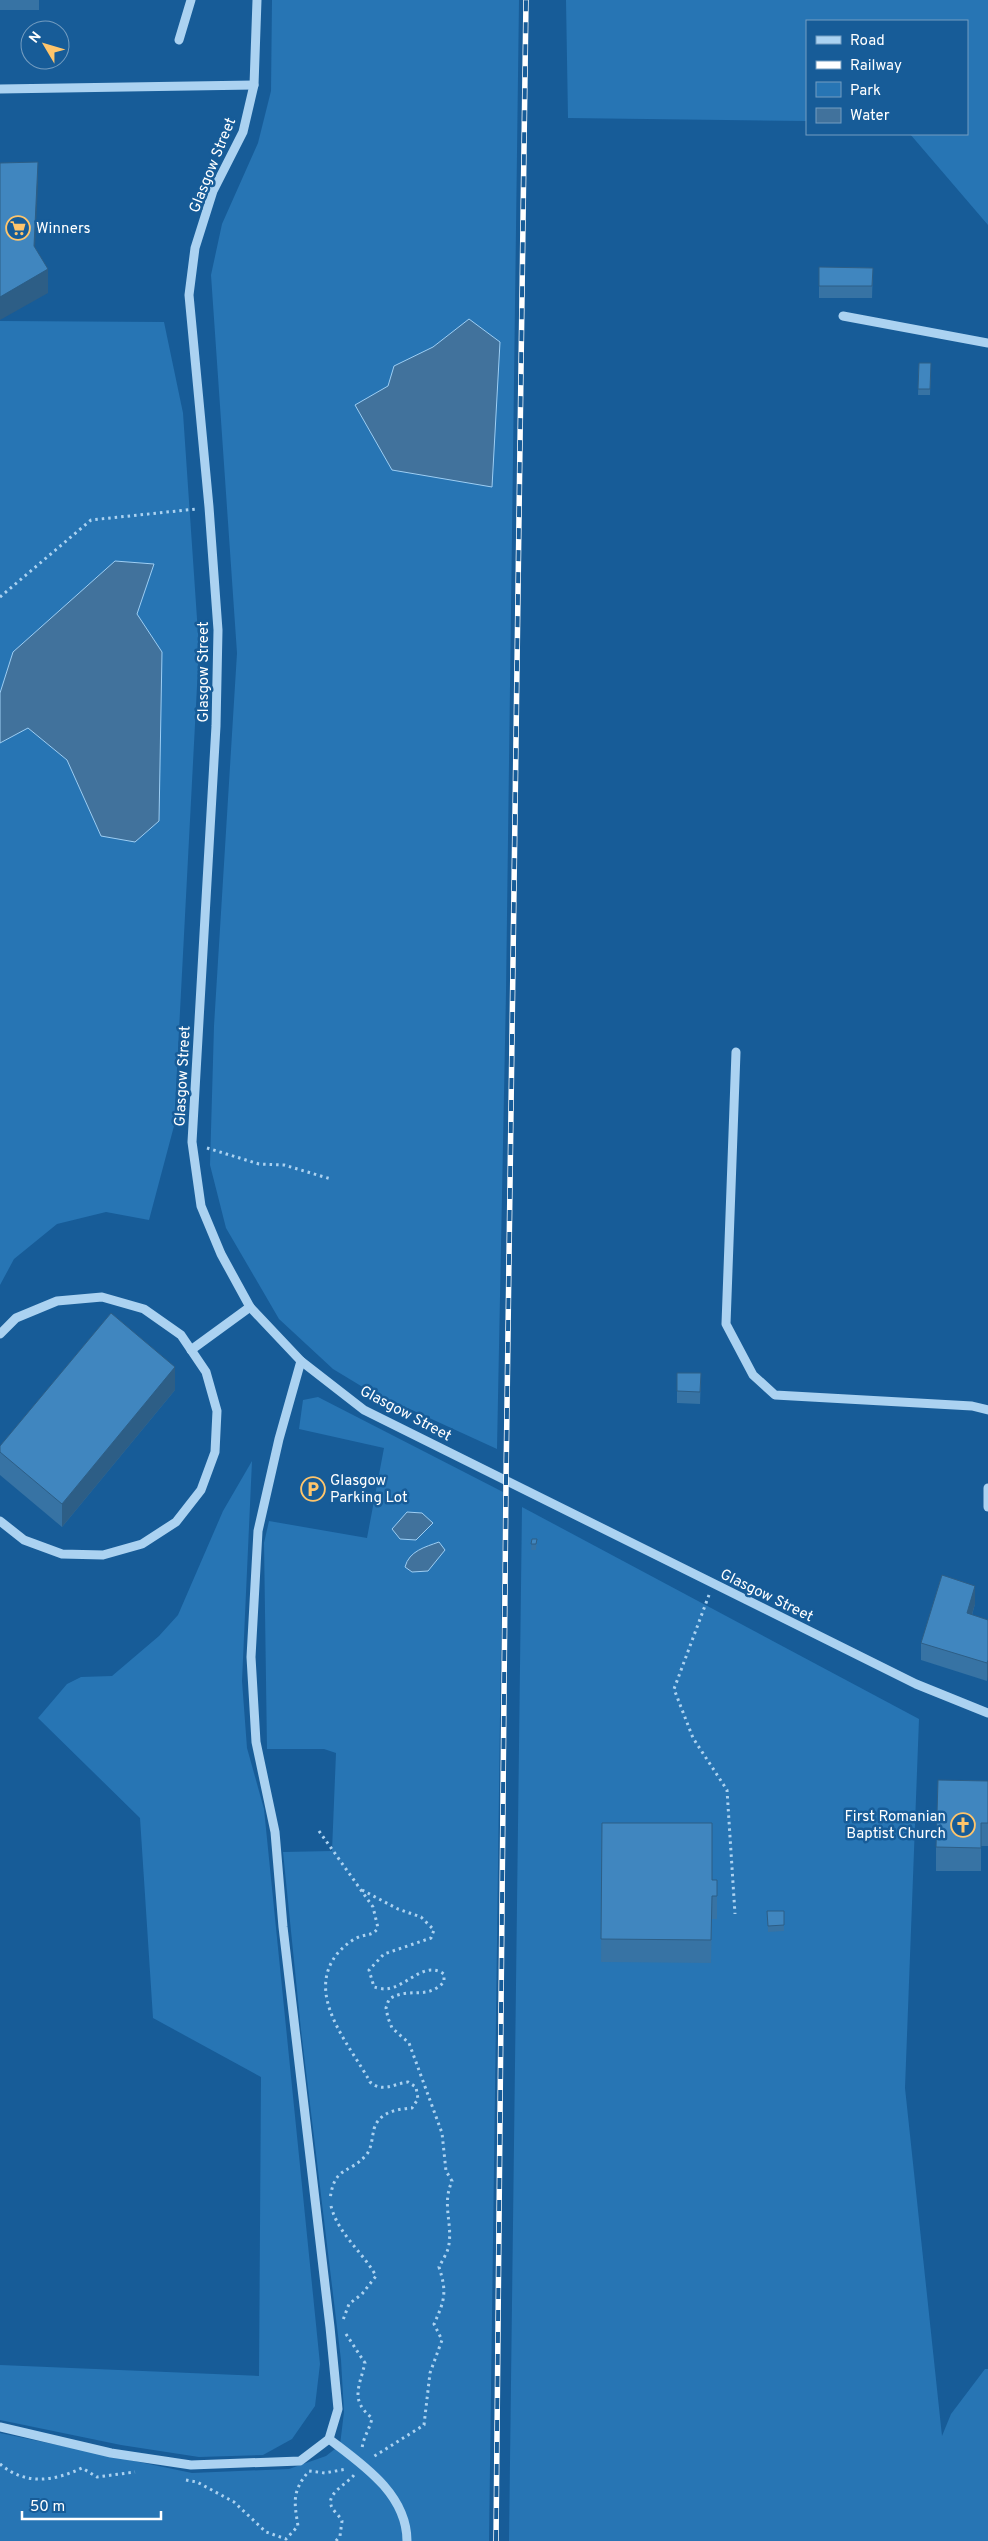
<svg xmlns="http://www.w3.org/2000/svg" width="988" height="2541" font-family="Overpass,sans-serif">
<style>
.green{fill:#2775b4}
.water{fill:#41729c;stroke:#9dcef4}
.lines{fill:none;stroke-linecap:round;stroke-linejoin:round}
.path{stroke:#abd2f1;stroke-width:3;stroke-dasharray:2.5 4;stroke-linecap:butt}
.minor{stroke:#abd2f1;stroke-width:9}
.rail-casing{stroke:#fff;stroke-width:5.5}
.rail{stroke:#175c98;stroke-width:4;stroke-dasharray:11;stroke-linecap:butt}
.wall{fill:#3773a4}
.shaded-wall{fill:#2d5e86}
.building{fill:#4086bf;stroke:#2d5e86}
.labels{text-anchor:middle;stroke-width:5;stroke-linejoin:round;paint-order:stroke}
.street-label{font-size:15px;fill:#fff;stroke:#175c98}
.poi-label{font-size:15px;fill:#fff;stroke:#175c98;text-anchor:start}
</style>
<rect width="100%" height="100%" fill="#175c98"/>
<g class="green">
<path d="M 272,0 L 519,0 L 506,992 L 497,1449 L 366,1389 L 333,1369 L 279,1319 L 226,1228 L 210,1165 L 214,1026 L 237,653 L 211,275 L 222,224 L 258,143 L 271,91 Z"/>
<path d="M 566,0 L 988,0 L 988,225 L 910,134 L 967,134 L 967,21 L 807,21 L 807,121 L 568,118 Z"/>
<path d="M 0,321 L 164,322 L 183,413 L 199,648 L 174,1126 L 149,1220 L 106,1212 L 57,1224 L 14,1259 L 0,1285 L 0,743 L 28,728 L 67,760 L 101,836 L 162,652 L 137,614 L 13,652 L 0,693 Z"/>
<path d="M 318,1397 L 503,1492 L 489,2541 L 0,2541 L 0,2433 L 192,2473 L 289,2469 L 326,2456 L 340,2445 L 344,2412 L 341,2360 L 301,2030 L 283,1852 L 332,1851 L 336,1753 L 324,1749 L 267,1749 L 264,1543 L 269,1521 L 367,1538 L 384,1448 L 299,1429 L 303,1400 Z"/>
<path d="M 252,1461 L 242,1681 L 247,1748 L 264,1809 L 320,2364 L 315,2406 L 292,2439 L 263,2455 L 199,2457 L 121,2445 L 0,2420 L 0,2365 L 259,2376 L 261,2077 L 153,2018 L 140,1818 L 38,1718 L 67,1684 L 81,1677 L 112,1676 L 159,1636 L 178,1615 L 223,1511 Z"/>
<path d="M 522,1507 L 919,1719 L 905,2088 L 942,2436 L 951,2414 L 985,2369 L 988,2369 L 988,2541 L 509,2541 Z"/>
</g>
<g class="water">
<path d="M 469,319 L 500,342 L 492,487 L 392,470 L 355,405 L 388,386 L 394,366 L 433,347 Z"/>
<path d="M 115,561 L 154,564 L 137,614 L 162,652 L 159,821 L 135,842 L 101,836 L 67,760 L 28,728 L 0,743 L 0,693 L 13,652 Z"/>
<path d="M 407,1512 L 422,1513 L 433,1523 L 416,1540 L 400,1539 L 392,1529 Z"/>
<path d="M 439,1542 L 445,1550 L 428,1571 L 412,1572 L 405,1567 C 409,1551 425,1547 439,1542 Z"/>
</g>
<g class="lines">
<g class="path">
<path d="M 0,597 L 91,520 L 196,509"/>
<path d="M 207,1148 L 259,1164 L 284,1165 L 331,1179"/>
<path d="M 709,1595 L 674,1689 L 693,1738 L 727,1790 L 735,1914"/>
<path d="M 319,1831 L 373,1907 L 378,1928 C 373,1935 369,1934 362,1936 C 353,1938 343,1947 337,1954 C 304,1996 351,2046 370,2082 C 383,2093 393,2084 408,2082 L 416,2087 L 418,2099 L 412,2108 C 397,2109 379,2112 374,2129 C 372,2137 372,2147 367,2154 C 350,2175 334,2164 330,2200"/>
<path d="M 362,1890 L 398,1909 L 421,1917 L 434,1930 L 431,1938 L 384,1954 L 369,1970 L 374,1987 C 377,1988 382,1989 386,1989 C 407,1987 424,1960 444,1974 L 444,1982 C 425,2001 411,1986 389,1999 L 386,2008 L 388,2018 L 392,2028 L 409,2043 L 442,2133 L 446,2171 L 452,2181 C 441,2206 454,2225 448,2249 C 446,2255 442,2261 439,2267 C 447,2292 445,2300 434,2324 L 442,2340 L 430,2373 L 424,2425 L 373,2457"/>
<path d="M 331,2206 C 338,2234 362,2251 376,2276 L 362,2294 L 349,2304 L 343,2320"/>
<path d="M 346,2334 L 365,2363 C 359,2388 350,2400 372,2418 C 370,2429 363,2437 362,2449"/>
<path d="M 0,2464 C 26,2486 54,2481 82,2468 L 97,2477 L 135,2472"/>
<path d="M 186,2480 L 197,2482 L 234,2502 L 266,2532 L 286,2539 L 298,2526 C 294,2501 292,2491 309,2471 L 325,2473 L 346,2469"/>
<path d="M 336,2541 L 340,2536 L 342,2521 C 340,2516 332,2510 331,2505 C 327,2493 348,2483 354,2475"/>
</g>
<g class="minor">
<path d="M 257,0 L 254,85 L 243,132 L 213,191 L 195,248 L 189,295 L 209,507 L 218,630 L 216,726 L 192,1142 L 201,1206 L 221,1254 L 250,1307 L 301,1361 L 364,1410 L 916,1684 L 988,1713"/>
<path d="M 179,40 L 191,0"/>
<path d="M 0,89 L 254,85"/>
<path d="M 843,316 L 988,343"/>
<path d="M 736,1052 L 726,1324 L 753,1375 L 775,1395 L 972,1406 L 988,1410"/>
<path d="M 0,1334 L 16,1318 L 57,1301 L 102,1297 L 144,1309 L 181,1335 L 206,1372 L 217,1411 L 215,1452 L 201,1490 L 176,1522 L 142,1544 L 103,1555 L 62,1554 L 24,1540 L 0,1521"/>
<path d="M 191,1350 L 250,1307"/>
<path d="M 988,1488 L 988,1507"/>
<path d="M 0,2427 L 111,2453 L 191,2465 L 300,2461 L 329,2439 L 338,2409 L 330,2327 L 283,1927 L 275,1832 L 256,1742 L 251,1657 L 258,1531 L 279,1439 L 301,1361"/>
<path d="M 329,2439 C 362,2464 407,2494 407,2541"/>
</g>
<g class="rail-casing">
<path id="rail" d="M 496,2541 L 506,1481 L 526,0"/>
</g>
<use href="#rail" class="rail"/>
</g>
<g class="wall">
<rect x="0" y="0" width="39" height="10"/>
<path d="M 819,267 L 873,268 L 872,298 L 819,298 Z"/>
<path d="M 919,363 L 931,363 L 930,395 L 918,395 Z"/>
<path d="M 677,1373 L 701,1373 L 700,1404 L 677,1403 Z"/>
<path d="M 175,1390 L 62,1527 L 0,1475 L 0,1446 Z"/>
<path d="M 532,1539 L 537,1539 L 536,1550 L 531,1550 Z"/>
<path d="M 975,1604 L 972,1615 L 988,1620 L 987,1681 L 921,1660 L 921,1643 Z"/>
<path d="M 988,1781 L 988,1846 L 981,1846 L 981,1871 L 936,1871 L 936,1847 Z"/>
<path d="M 602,1823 L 712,1880 L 717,1880 L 717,1919 L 712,1919 L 711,1963 L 601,1962 Z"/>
<path d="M 767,1911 L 784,1911 L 784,1931 L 768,1932 Z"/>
</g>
<g class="shaded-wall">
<path d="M 38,162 L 38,185 L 34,269 L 34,246 Z"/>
<path d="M 48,269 L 48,293 L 0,320 L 0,297 Z"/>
<path d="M 175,1367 L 175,1390 L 62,1527 L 62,1504 Z"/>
<path d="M 975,1586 L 975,1604 L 967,1631 L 967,1613 Z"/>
<path d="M 988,1660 L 988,1677 L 987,1681 L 987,1663 Z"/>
</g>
<g class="building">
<path d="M 38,162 L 34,246 L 48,269 L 0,297 L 0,163 Z"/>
<path d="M 819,267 L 873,268 L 872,286 L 819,286 Z"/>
<path d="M 919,363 L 931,363 L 930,389 L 918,389 Z"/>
<path d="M 111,1313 L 175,1367 L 62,1504 L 0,1452 L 0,1446 Z"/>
<path d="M 677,1373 L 701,1373 L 700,1392 L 677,1391 Z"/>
<path d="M 532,1539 L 537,1539 L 536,1544 L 531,1544 Z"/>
<path d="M 942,1575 L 975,1586 L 967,1613 L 988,1620 L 988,1660 L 987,1663 L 921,1643 Z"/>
<path d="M 938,1780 L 988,1781 L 988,1823 L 981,1823 L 981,1848 L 936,1847 Z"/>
<path d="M 602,1823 L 712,1823 L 712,1880 L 717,1880 L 717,1896 L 712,1896 L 711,1940 L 601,1939 Z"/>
<path d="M 767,1911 L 784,1911 L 784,1925 L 768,1926 Z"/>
</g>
<defs>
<g id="supermarket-ring" transform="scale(1.25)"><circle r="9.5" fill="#175c98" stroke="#ffc56b" stroke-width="1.5"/><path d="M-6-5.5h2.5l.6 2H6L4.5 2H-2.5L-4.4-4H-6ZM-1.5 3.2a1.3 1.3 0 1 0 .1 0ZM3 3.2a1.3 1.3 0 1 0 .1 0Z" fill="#ffc56b"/></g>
<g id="parking-ring" transform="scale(1.25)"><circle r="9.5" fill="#175c98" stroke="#ffc56b" stroke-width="1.5"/><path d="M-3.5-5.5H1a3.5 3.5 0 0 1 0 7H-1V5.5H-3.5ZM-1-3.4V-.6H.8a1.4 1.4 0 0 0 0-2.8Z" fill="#ffc56b"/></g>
<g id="church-ring" transform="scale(1.25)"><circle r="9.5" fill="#175c98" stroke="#ffc56b" stroke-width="1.5"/><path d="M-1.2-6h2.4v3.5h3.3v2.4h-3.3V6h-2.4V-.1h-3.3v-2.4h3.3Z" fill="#ffc56b"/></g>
</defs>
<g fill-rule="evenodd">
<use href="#supermarket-ring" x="18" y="228"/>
<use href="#parking-ring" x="313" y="1489"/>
<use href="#church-ring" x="963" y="1825"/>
</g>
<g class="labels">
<g class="street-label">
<text transform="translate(212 165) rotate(-68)" y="5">Glasgow Street</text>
<text transform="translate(203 672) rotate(-90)" y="5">Glasgow Street</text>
<text transform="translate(182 1076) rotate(-87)" y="5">Glasgow Street</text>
<text transform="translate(406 1413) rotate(28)" y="5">Glasgow Street</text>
<text transform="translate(767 1595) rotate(26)" y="5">Glasgow Street</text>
</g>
<g class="poi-label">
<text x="36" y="233">Winners</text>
<text x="330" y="1485">Glasgow<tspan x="330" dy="17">Parking Lot</tspan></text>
<text x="946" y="1821" text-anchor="end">First Romanian<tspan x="946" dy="17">Baptist Church</tspan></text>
</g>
</g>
<rect x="806" y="20" width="162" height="115" fill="#175c98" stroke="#749dc1"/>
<rect x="816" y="36" width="25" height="8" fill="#abd2f1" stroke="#749dc1"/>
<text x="850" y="45" font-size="15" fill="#ffffff">Road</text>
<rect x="816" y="61" width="25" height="8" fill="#ffffff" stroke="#749dc1"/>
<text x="850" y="70" font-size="15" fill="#ffffff">Railway</text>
<rect x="816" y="82" width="25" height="15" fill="#2775b4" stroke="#749dc1"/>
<text x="850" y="95" font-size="15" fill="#ffffff">Park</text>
<rect x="816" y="108" width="25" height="15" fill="#41729c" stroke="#749dc1"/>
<text x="850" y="120" font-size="15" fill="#ffffff">Water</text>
<g transform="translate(45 45) rotate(308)"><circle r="24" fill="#175c98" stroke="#749dc1"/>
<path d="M0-4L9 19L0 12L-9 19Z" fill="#ffc56b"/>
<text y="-8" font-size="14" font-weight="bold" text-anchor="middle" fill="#ffffff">N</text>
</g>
<path d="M22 2511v8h139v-8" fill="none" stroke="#ffffff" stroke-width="2.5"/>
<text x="30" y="2511" font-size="15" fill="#ffffff" stroke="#175c98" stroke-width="4" paint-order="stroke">50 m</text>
</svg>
